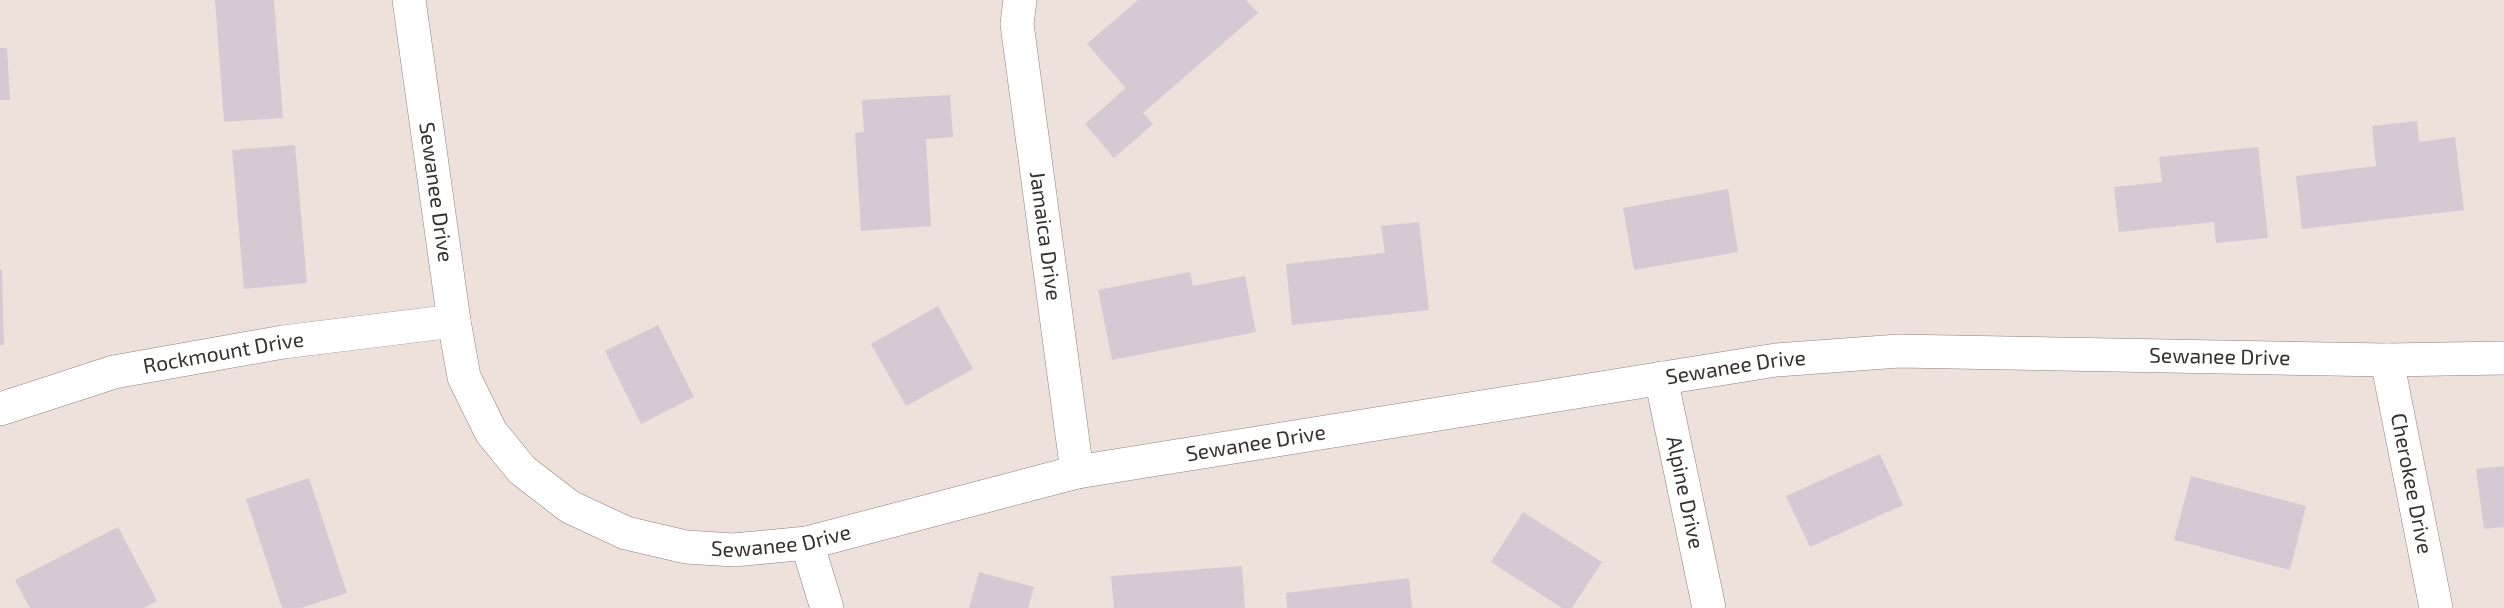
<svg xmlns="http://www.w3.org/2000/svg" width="2504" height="608" font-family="'Exo 2',sans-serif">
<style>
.building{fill:#d5cad3}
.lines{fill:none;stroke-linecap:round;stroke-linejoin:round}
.minor-casing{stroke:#8e817c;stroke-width:34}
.minor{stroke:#fff;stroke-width:33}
.labels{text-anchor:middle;stroke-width:5;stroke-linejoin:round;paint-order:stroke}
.street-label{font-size:21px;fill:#36302e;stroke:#eee0da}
</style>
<rect width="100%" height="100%" fill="#eee0da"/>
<g class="building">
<path d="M 215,0 L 274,0 L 283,118 L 224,122 Z"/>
<path d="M 1138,0 L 1246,0 L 1258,13 L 1143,113 L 1153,124 L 1114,158 L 1085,124 L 1126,88 L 1087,44 Z"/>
<path d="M 0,48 L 7,48 L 10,100 L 0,100 Z"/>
<path d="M 950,95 L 953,137 L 926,139 L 931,226 L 861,231 L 855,133 L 864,132 L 862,100 Z"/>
<path d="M 2417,121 L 2419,142 L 2455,137 L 2464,210 L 2302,229 L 2296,176 L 2376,166 L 2372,126 Z"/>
<path d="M 295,145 L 307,283 L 244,289 L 232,150 Z"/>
<path d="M 2258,147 L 2268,238 L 2216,243 L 2214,222 L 2119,232 L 2114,187 L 2162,182 L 2159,157 Z"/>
<path d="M 1728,189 L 1738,252 L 1634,270 L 1623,208 Z"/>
<path d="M 1419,222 L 1429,310 L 1292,325 L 1286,264 L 1385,253 L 1381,226 Z"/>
<path d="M 0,270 L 2,270 L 4,345 L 0,345 Z"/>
<path d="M 1190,272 L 1193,286 L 1245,276 L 1256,332 L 1112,360 L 1098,290 Z"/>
<path d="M 938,306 L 973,369 L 906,406 L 871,344 Z"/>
<path d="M 658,325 L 694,397 L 641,424 L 605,351 Z"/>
<path d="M 1880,454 L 1903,505 L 1810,547 L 1786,496 Z"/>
<path d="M 2504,466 L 2504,527 L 2484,529 L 2476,469 Z"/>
<path d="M 2191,476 L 2306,506 L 2290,570 L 2174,540 Z"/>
<path d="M 309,478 L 347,593 L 301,608 L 282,608 L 246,499 Z"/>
<path d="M 1523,512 L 1602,562 L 1572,608 L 1562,608 L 1491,562 Z"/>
<path d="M 118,527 L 157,601 L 144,608 L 30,608 L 15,580 Z"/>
<path d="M 1242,566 L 1245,608 L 1114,608 L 1111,576 Z"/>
<path d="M 979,572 L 1034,587 L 1028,608 L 969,608 Z"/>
<path d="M 1409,578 L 1412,608 L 1287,608 L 1286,593 Z"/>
</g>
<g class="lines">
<g class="minor-casing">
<g id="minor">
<path id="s1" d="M 409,0 L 454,321 L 464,377 L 491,432 L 522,470 L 570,507 L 626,533 L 686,547 L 734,550 L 807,543 L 1077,472 L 1776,360 L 1899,351 L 2387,360 L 2504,358"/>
<path id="s2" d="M 1020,0 L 1017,24 L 1077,472"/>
<path id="s3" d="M 2387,360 L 2436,608"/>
<path id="s4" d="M 1661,378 L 1709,608"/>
<path id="s5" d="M 0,409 L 114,372 L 283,342 L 454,321"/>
<path d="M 807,543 L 827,608"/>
</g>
</g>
<use href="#minor" class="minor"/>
</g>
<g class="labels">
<g class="street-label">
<text dy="7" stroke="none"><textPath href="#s1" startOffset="194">Sewanee Drive</textPath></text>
<text dy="7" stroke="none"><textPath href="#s2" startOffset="238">Jamaica Drive</textPath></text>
<text dy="7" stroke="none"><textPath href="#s5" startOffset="231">Rockmount Drive</textPath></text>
<text dy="7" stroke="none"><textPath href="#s1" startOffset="2228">Sewanee Drive</textPath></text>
<text dy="7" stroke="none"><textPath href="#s1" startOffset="1743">Sewanee Drive</textPath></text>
<text dy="7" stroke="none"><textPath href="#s1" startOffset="1257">Sewanee Drive</textPath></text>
<text dy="7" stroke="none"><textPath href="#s3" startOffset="126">Cherokee Drive</textPath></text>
<text dy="7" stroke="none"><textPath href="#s4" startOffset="117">Alpine Drive</textPath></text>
<text dy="7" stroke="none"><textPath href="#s1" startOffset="771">Sewanee Drive</textPath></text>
</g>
</g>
</svg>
